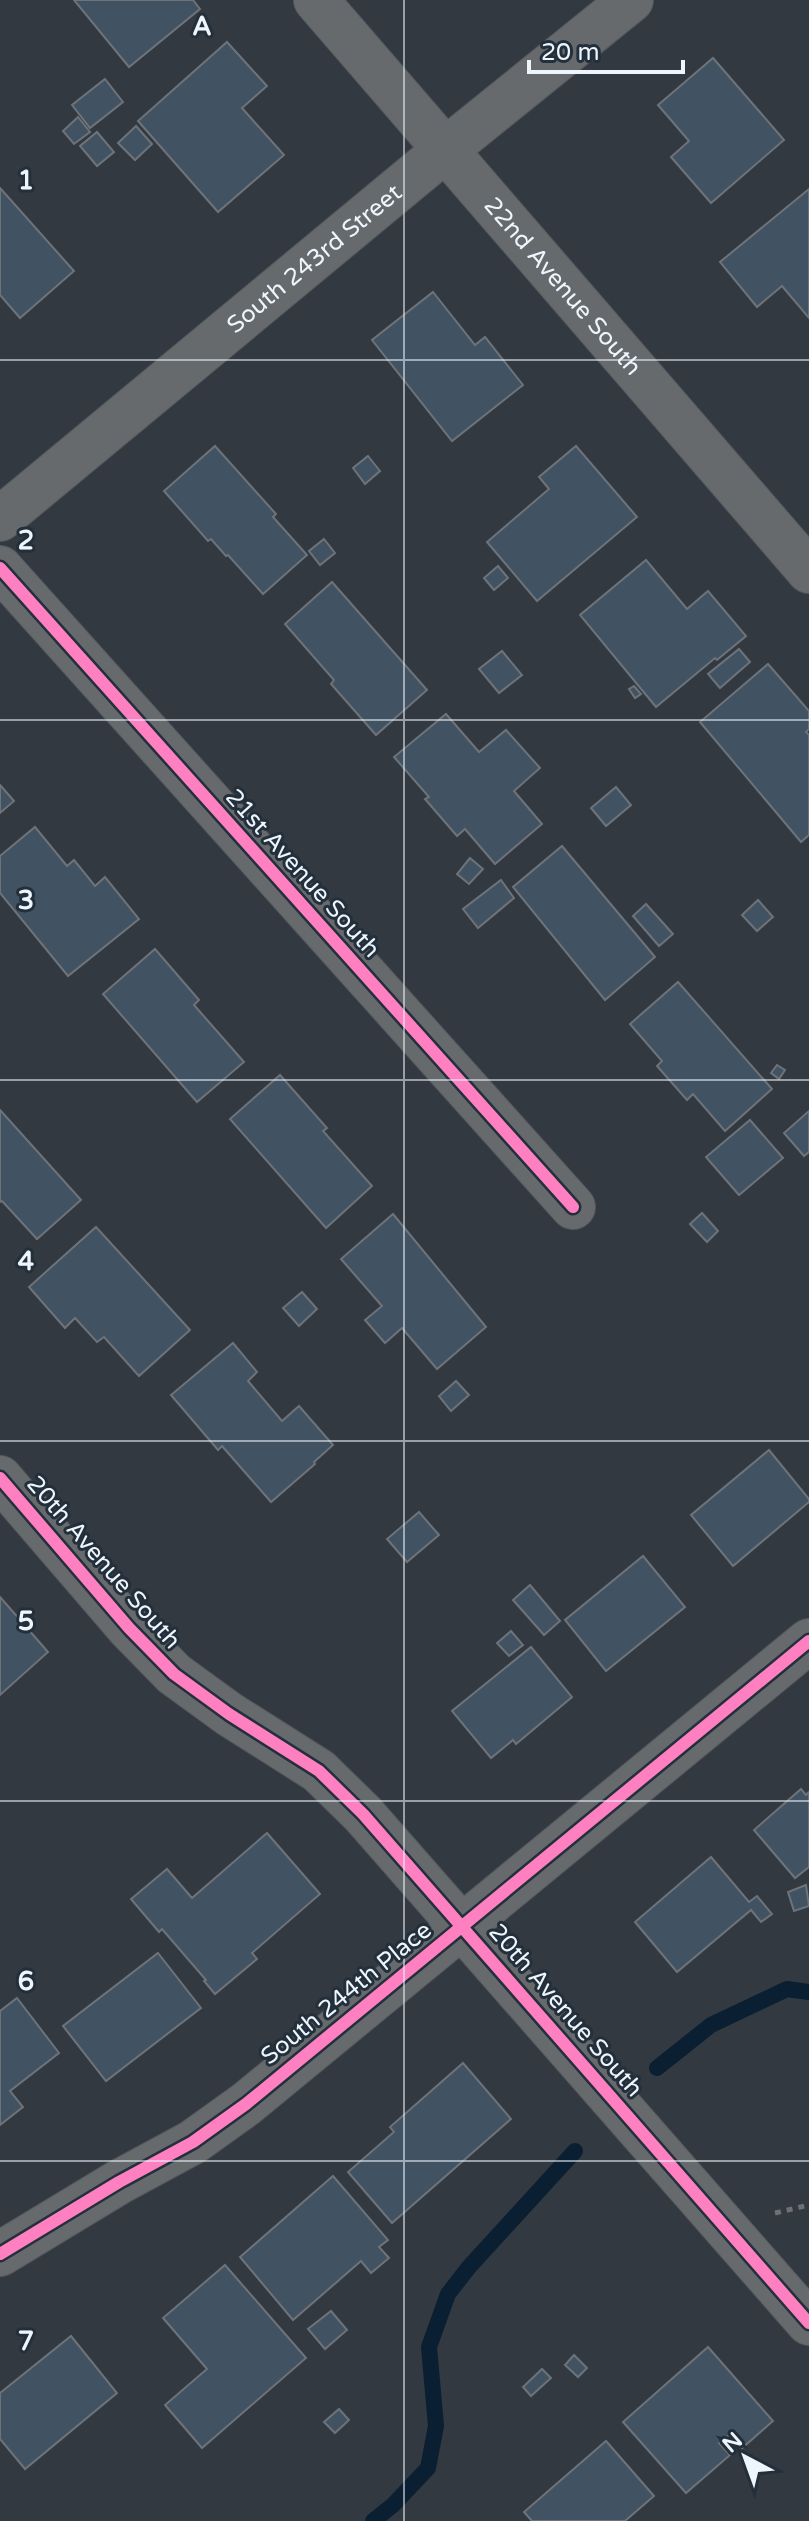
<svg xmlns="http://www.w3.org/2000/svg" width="809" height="2521" font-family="'Varela Round',sans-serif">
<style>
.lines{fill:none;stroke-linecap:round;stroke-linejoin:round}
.stream{stroke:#0a1f32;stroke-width:16}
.building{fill:#415262;stroke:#6e7379;stroke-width:2}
.minor-casing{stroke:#52575d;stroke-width:46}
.path{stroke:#6e7074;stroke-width:5;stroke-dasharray:6 6;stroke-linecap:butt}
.minor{stroke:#676a6d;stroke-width:44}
.cycleway-casing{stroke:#232f3b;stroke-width:17}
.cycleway{stroke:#ff80c0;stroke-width:12}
.grid{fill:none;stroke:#edf5fd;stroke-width:2;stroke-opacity:0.55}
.labels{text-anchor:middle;stroke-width:6;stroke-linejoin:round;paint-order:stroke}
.street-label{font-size:24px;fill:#edf5fd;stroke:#232f3b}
.grid-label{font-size:26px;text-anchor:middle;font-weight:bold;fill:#edf5fd;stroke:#232f3b;stroke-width:6;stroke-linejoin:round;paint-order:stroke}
</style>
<rect width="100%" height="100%" fill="#333940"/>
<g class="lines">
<g class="stream">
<path d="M 657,2068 L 711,2025 L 787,1989 L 809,1992"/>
<path d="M 373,2521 L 393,2505 L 428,2468 L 436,2426 L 429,2347 L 448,2294 L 469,2267 L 575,2151"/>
</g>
</g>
<g class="building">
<path d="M 74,0 L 193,0 L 200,9 L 129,67 Z"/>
<path d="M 227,42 L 267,86 L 242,108 L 284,155 L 218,212 L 138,121 Z"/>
<path d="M 713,58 L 784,140 L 711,203 L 671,157 L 689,141 L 658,105 Z"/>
<path d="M 105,79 L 123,102 L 90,128 L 72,105 Z"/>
<path d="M 78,117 L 90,132 L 74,144 L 63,131 Z"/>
<path d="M 136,126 L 152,144 L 135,160 L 118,143 Z"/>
<path d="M 97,132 L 114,152 L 97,166 L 80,146 Z"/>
<path d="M 0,188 L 74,271 L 20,318 L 0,295 Z"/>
<path d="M 809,189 L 809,318 L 782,286 L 757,307 L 720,262 Z"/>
<path d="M 433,292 L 475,345 L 485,337 L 523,385 L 452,441 L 372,340 Z"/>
<path d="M 215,446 L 276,514 L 273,517 L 307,555 L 263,594 L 228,555 L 226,556 L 211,539 L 208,541 L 164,491 Z"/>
<path d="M 576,446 L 637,517 L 537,601 L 487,542 L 549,489 L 539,477 Z"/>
<path d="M 368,456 L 380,471 L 365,484 L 353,468 Z"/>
<path d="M 324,539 L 335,553 L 320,565 L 309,551 Z"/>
<path d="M 646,560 L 687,609 L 708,591 L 746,636 L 717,660 L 715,658 L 656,707 L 580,615 Z"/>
<path d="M 498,566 L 508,578 L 494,590 L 484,578 Z"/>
<path d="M 332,582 L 427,690 L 376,735 L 331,684 L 334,680 L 285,624 Z"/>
<path d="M 739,649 L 750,662 L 720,688 L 708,674 Z"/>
<path d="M 502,651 L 522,675 L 499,693 L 479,669 Z"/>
<path d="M 768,664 L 809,711 L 809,729 L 806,732 L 809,735 L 809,835 L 801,842 L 700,722 Z"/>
<path d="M 634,686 L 641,694 L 635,698 L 629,689 Z"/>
<path d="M 446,714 L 479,752 L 506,730 L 540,768 L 514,791 L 542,824 L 495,864 L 465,829 L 457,836 L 425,799 L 429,797 L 394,757 Z"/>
<path d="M 0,785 L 14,801 L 0,813 Z"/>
<path d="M 616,787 L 631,805 L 606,826 L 591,808 Z"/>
<path d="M 35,827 L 67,866 L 74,860 L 95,886 L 105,877 L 139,919 L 68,976 L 0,893 L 0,856 Z"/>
<path d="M 562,846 L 655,957 L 605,1000 L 513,887 Z"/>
<path d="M 470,858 L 483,869 L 469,884 L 457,874 Z"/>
<path d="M 501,880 L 514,898 L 478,928 L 463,909 Z"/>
<path d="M 758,900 L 773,917 L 757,931 L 742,915 Z"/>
<path d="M 646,904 L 673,934 L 659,946 L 633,916 Z"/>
<path d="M 155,949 L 199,1000 L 194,1005 L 244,1062 L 197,1102 L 103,994 Z"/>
<path d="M 678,982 L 772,1089 L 725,1131 L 693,1094 L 687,1100 L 657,1066 L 662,1061 L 630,1024 Z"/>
<path d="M 777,1065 L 785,1070 L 779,1079 L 771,1073 Z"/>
<path d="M 280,1075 L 327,1128 L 323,1131 L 372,1186 L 326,1228 L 230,1119 Z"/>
<path d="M 0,1110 L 81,1200 L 37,1239 L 2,1201 L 0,1202 Z"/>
<path d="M 809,1111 L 809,1152 L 804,1156 L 784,1133 Z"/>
<path d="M 750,1120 L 783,1158 L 739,1195 L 706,1157 Z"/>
<path d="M 702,1213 L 718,1231 L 707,1242 L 690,1224 Z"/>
<path d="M 393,1214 L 486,1327 L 437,1369 L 402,1328 L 385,1343 L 365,1320 L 382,1306 L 341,1259 Z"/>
<path d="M 96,1227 L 190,1330 L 139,1376 L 104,1337 L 97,1342 L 75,1318 L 65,1328 L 29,1287 Z"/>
<path d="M 302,1292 L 317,1309 L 299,1326 L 283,1308 Z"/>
<path d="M 233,1343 L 257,1372 L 248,1381 L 282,1421 L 299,1406 L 333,1445 L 314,1462 L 315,1464 L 271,1502 L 222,1446 L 218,1450 L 171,1395 Z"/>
<path d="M 456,1381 L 469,1395 L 451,1411 L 439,1396 Z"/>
<path d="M 769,1450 L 809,1499 L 809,1502 L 733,1566 L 691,1515 Z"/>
<path d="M 419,1512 L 439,1535 L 407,1562 L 387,1539 Z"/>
<path d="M 643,1556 L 685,1607 L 606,1671 L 565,1620 Z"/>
<path d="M 530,1585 L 560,1621 L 544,1635 L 513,1600 Z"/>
<path d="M 0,1597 L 48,1652 L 0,1695 Z"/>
<path d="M 511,1631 L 523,1645 L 509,1656 L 497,1643 Z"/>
<path d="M 531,1647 L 572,1697 L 516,1744 L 513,1740 L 491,1758 L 452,1711 Z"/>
<path d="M 801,1789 L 806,1795 L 809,1792 L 809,1867 L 795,1878 L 754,1830 Z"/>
<path d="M 267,1833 L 320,1894 L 252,1953 L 257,1959 L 215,1994 L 204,1981 L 206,1980 L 162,1929 L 159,1932 L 131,1899 L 167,1869 L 192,1898 Z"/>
<path d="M 711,1857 L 749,1902 L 757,1896 L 772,1914 L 761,1922 L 751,1910 L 677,1972 L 635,1922 Z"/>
<path d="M 806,1885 L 809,1906 L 794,1911 L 788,1892 Z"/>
<path d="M 158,1953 L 201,2008 L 106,2081 L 63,2026 Z"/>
<path d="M 17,1998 L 59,2053 L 10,2091 L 23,2107 L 0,2125 L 0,2011 Z"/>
<path d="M 463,2063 L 511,2119 L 392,2223 L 348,2172 L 394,2132 L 390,2127 Z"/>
<path d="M 333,2176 L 388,2240 L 379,2247 L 389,2258 L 371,2273 L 361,2261 L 293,2320 L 240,2257 Z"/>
<path d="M 225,2265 L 306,2358 L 202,2448 L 165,2405 L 207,2369 L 163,2318 Z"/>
<path d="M 331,2311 L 347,2330 L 325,2349 L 308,2329 Z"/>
<path d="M 71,2336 L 117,2393 L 25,2469 L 0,2439 L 0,2393 Z"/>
<path d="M 708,2347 L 773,2421 L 740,2450 L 728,2436 L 719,2443 L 730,2455 L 686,2493 L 623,2422 Z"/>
<path d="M 574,2355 L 587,2368 L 578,2377 L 565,2365 Z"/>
<path d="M 542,2369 L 551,2378 L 531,2396 L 523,2387 Z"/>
<path d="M 339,2409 L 349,2420 L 335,2433 L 324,2422 Z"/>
<path d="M 606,2441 L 654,2496 L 625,2521 L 532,2521 L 524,2512 Z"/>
</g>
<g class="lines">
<g class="minor-casing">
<g id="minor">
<path id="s1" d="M 316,0 L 809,571"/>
<path id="s2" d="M 0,519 L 444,151 L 631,0"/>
<path d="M 0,568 L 573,1207"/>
<path d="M 0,1478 L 129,1628 L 174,1674 L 229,1714 L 319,1771 L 363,1814 L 809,2323"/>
<path d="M 0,2254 L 119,2182 L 193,2142 L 246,2104 L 809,1641"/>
</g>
</g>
<path class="path" d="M 775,2213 L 809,2205"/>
<use href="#minor" class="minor"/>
<g class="cycleway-casing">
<g id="cycleway">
<path d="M 0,568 L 573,1207"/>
<path d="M 0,1478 L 129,1628 L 174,1674 L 229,1714 L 319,1771 L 363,1814 L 809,2323"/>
<path d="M 0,2254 L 119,2182 L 193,2142 L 246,2104 L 809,1641"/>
</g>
</g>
<use href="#cycleway" class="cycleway"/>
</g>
<path class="grid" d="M 404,0 L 404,2521M 0,360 L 809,360M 0,720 L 809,720M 0,1080 L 809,1080M 0,1441 L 809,1441M 0,1801 L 809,1801M 0,2161 L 809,2161"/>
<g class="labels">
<g class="street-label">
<text dy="8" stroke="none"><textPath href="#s2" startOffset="408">South 243rd Street</textPath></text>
<text dy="8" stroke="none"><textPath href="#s1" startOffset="378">22nd Avenue South</textPath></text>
<text transform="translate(303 873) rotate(48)" y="8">21st Avenue South</text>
<text transform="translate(104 1562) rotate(49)" y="8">20th Avenue South</text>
<text transform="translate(346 1993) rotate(-39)" y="8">South 244th Place</text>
<text transform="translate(566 2010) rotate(49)" y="8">20th Avenue South</text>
</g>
</g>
<g class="grid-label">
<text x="202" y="35">A</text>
<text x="26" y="189">1</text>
<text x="26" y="549">2</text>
<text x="26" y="909">3</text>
<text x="26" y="1270">4</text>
<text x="26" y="1630">5</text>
<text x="26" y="1990">6</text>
<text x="26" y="2350">7</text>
</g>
<g transform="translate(745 2457) rotate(319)" stroke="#232f3b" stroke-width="6" paint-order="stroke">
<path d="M0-6L14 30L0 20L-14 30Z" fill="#edf5fd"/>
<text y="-12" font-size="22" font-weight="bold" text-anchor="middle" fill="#edf5fd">N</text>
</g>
<path d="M529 60v12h154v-12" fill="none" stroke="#edf5fd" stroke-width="4"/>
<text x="541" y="60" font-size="24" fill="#edf5fd" stroke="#232f3b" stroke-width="6" paint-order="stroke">20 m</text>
</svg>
